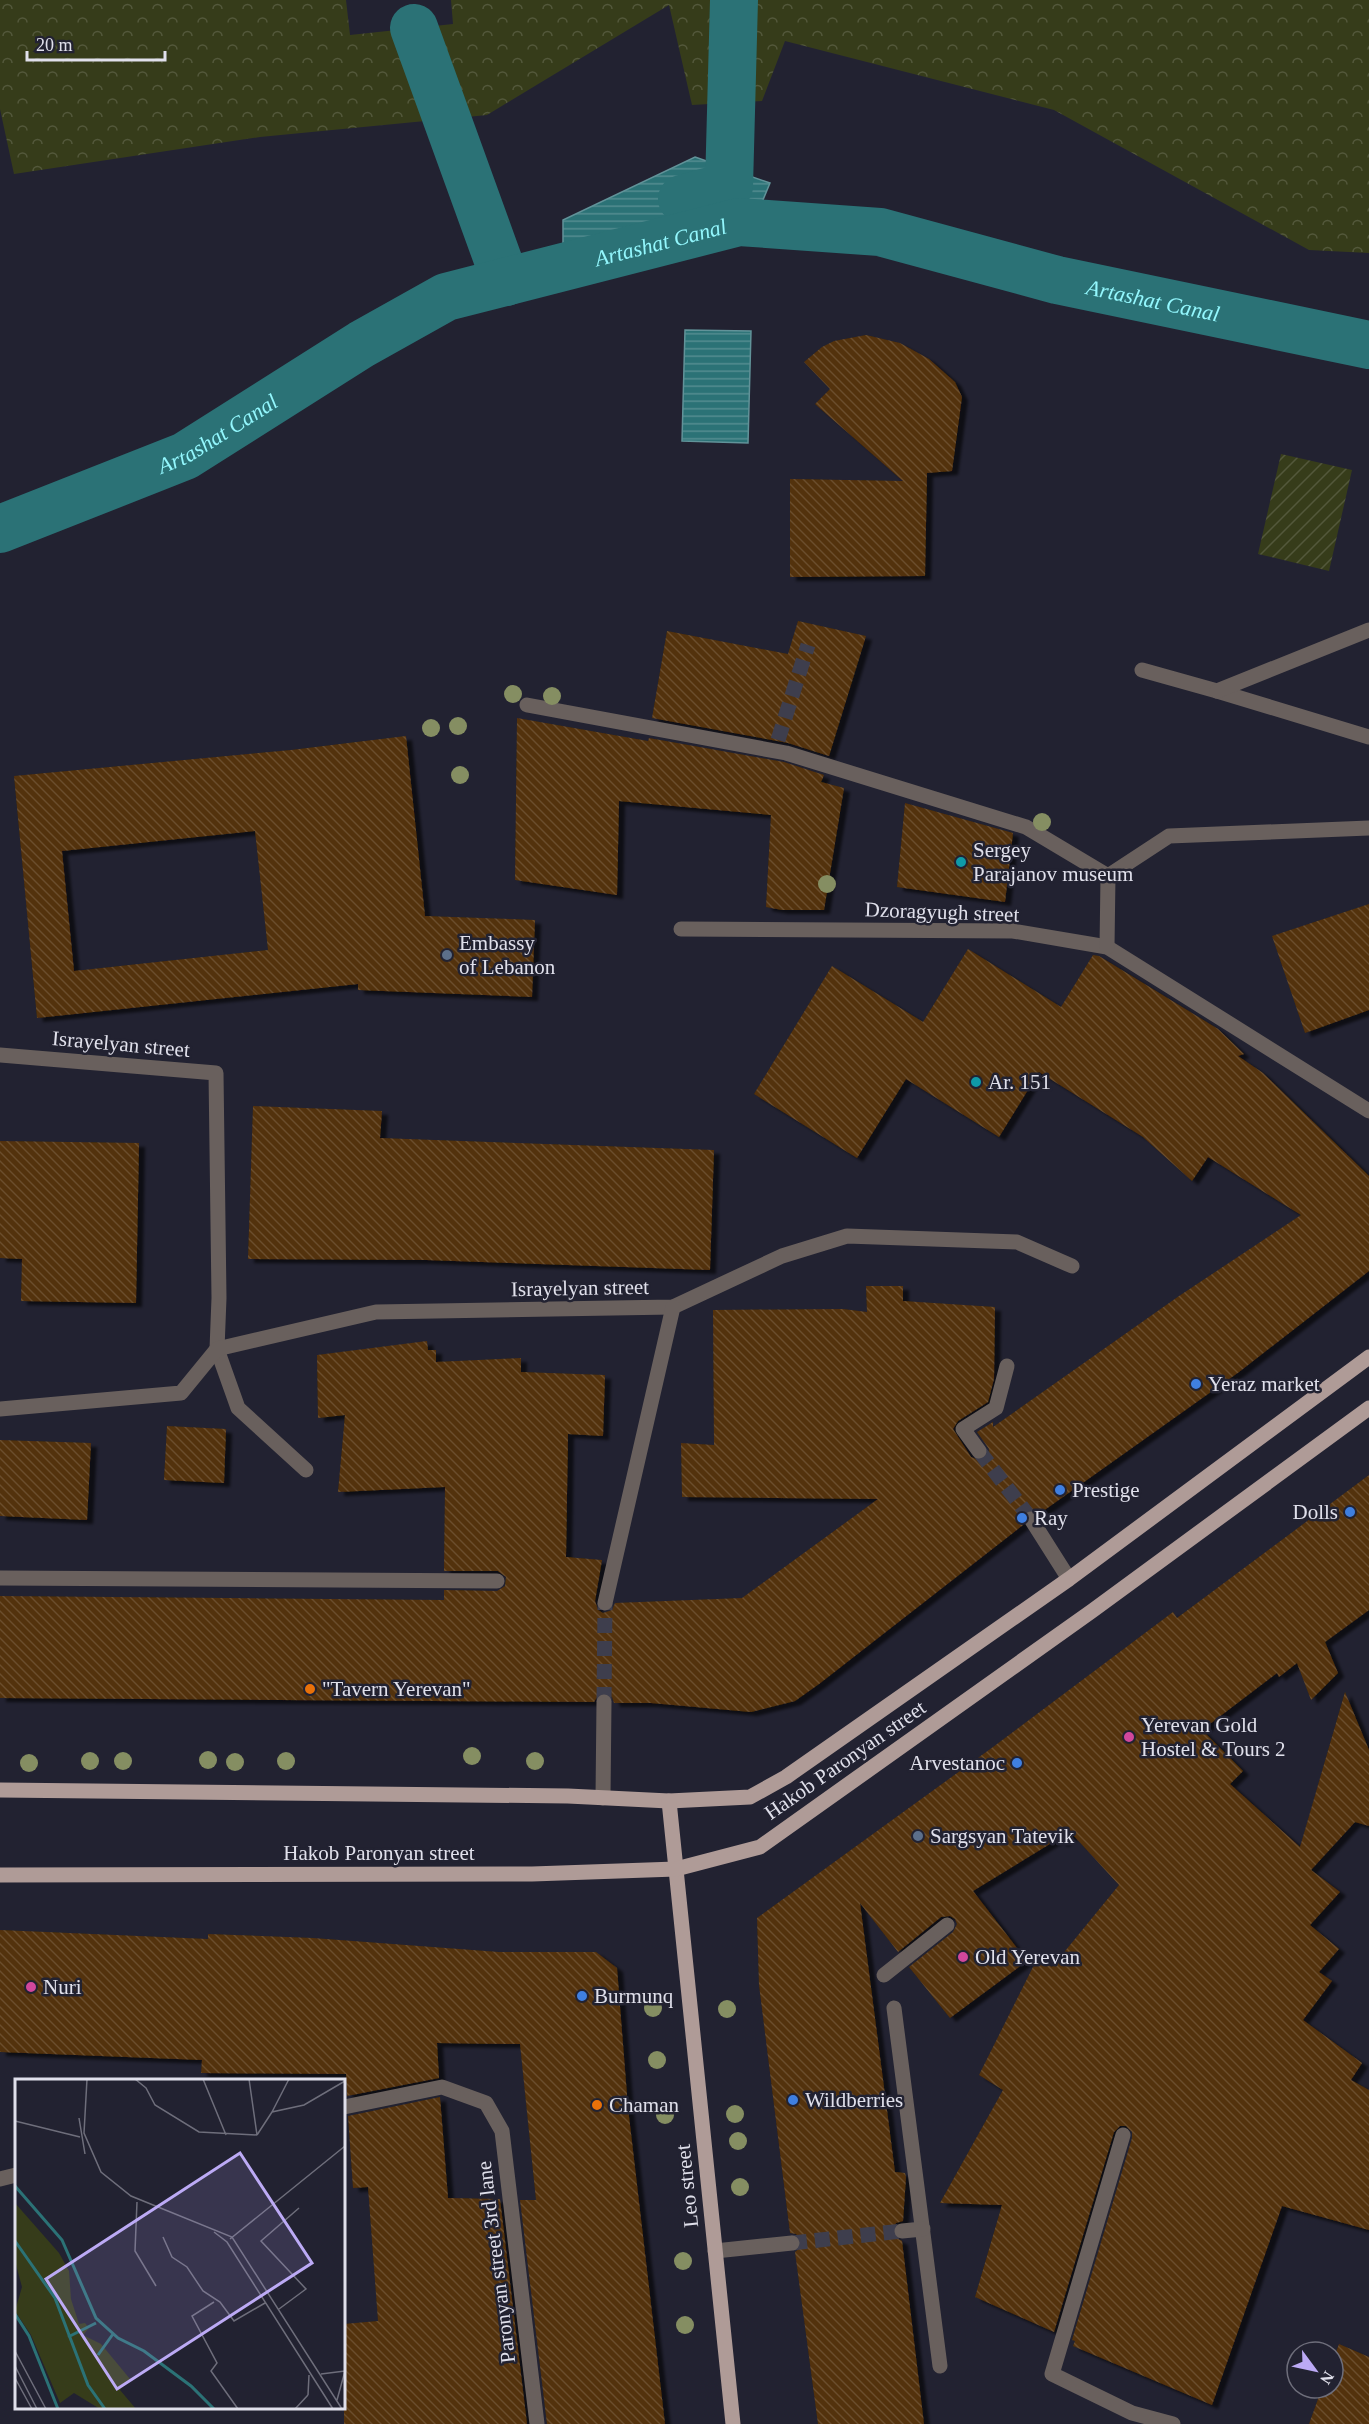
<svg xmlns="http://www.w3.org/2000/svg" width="1369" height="2424" font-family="Georgia,serif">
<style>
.forest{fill:url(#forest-crowns)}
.garden{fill:url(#garden-furrows)}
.water{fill:url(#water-rules);stroke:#619399;stroke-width:1.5}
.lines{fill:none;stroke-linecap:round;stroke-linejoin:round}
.canal{stroke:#2b7276;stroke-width:48}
.building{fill:url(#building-back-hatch);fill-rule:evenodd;filter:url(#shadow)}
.minor-tunnel{stroke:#3e3e4d;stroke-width:15;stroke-dasharray:15 8;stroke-linecap:butt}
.minor{stroke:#69605d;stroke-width:15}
.major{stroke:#af9b97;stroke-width:15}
.tree{fill:#858e62}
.culture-dot{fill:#0f9aa8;stroke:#222231;stroke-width:2}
.service-dot{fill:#5c6f8a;stroke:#222231;stroke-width:2}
.shop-dot{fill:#3f7fe0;stroke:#222231;stroke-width:2}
.food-dot{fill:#e8710a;stroke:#222231;stroke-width:2}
.hotel-dot{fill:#d1479c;stroke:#222231;stroke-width:2}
.labels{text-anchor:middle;stroke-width:5;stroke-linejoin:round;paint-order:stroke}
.poi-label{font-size:21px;fill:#e0e0eb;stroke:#222231;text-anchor:start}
.street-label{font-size:21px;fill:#e0e0eb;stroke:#222231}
.water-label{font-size:22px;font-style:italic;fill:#93f7fd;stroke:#222231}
.inset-river{fill:none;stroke:#2b7276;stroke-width:3}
.inset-road{fill:none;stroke:#6e6e7b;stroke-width:1.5}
.view{fill:#bcaaf5;fill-opacity:0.15;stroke:#bcaaf5;stroke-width:3}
.inset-edge{fill:none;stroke:#e0e0eb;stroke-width:3}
</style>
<defs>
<pattern id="forest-crowns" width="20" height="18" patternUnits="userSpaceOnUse" patternTransform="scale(1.5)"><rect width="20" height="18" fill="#363c1a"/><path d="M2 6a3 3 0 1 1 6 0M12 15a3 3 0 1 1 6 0" fill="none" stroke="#53583b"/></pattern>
<pattern id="garden-furrows" width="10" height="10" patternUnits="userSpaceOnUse" patternTransform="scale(1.5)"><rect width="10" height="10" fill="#363c1a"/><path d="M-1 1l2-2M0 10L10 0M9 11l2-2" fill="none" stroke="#53583b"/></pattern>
<pattern id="water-rules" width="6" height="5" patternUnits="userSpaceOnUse" patternTransform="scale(1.5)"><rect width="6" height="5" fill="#2b7276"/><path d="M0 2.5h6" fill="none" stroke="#548c90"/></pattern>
<pattern id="building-back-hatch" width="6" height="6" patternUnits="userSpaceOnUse" patternTransform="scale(1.5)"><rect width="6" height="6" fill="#523009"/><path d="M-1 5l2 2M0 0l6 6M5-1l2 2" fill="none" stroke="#6b4e2d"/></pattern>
<filter id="shadow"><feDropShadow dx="6" dy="4" stdDeviation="1.5" flood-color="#0009"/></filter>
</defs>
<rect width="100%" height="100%" fill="#222231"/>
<path class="forest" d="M 0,0 L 346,0 L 350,35 L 453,24 L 451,0 L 1369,0 L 1369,253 L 1309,250 L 1054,110 L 785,41 L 762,101 L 692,105 L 669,5 L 487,115 L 260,137 L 14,174 L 0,109 Z"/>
<path class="garden" d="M 1281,454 L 1352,470 L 1329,571 L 1258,554 Z"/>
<g class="water">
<path d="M 695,157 L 770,183 L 760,207 L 563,246 L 563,220 Z"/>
<path d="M 685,330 L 751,331 L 748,443 L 682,441 Z"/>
</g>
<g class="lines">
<g class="canal">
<path d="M 414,28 L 506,282"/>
<path d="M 682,199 L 729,186 L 734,0"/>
<path id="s1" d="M 0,529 L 185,456 L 362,344 L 446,297 L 739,222 L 880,232 L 1057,280 L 1369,345"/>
</g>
</g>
<g class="building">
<path d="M 866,335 L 900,343 L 929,359 L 955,382 L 962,397 L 952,471 L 927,473 L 925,576 L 790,577 L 790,479 L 903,481 L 815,404 L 830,389 L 804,362 L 822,347 L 834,341 Z"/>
<path d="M 798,621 L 866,636 L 829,756 L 788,743 L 652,718 L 667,631 L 788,654 Z"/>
<path d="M 517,718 L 648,741 L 649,738 L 784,762 L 824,775 L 821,782 L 844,788 L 824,910 L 782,910 L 766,907 L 771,815 L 619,801 L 617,895 L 515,880 Z"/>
<path d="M 406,736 L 425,916 L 535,920 L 532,997 L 358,990 L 358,984 L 37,1018 L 14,776 L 291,750 ZM 255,831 L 268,950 L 74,971 L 62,851 Z"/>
<path d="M 905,803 L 1013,833 L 1005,902 L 897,887 Z"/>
<path d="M 1369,904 L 1369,1010 L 1305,1033 L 1272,936 Z"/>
<path d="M 968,949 L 1061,1007 L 1093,955 L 1099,956 L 1218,1029 L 1244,1054 L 1238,1056 L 1263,1073 L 1369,1176 L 1369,1271 L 1239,1372 L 1039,1514 L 1031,1509 L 1025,1511 L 1021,1519 L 1023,1525 L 819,1684 L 795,1701 L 751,1712 L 651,1703 L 614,1703 L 612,1697 L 605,1692 L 599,1694 L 594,1702 L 0,1698 L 0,1596 L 444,1600 L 444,1590 L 497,1591 L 505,1586 L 506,1577 L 498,1571 L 444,1571 L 445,1487 L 338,1492 L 345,1415 L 318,1418 L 317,1355 L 427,1341 L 428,1350 L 436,1350 L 436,1362 L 521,1358 L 521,1372 L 605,1375 L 603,1436 L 568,1434 L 566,1557 L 602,1560 L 595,1601 L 598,1610 L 603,1613 L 612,1610 L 615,1603 L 742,1598 L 878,1499 L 682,1497 L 681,1443 L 714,1445 L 713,1310 L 843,1309 L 867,1312 L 866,1286 L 903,1286 L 903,1301 L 995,1307 L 994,1379 L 988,1402 L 958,1421 L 953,1429 L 971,1457 L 981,1461 L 988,1455 L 989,1449 L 977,1432 L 993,1422 L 993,1427 L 1179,1296 L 1301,1215 L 1208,1157 L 1192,1181 L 1143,1137 L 1039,1072 L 999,1137 L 906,1079 L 857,1158 L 754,1094 L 832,966 L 923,1022 Z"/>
<path d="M 253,1106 L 382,1111 L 380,1138 L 714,1150 L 710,1270 L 426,1260 L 248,1259 Z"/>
<path d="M 0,1141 L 139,1143 L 136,1303 L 21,1301 L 22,1259 L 0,1258 Z"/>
<path d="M 167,1426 L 226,1429 L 224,1483 L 164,1480 Z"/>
<path d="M 0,1440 L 91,1443 L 87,1520 L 0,1516 Z"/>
<path d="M 1369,1475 L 1369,1610 L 1325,1642 L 1338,1673 L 1311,1700 L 1297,1663 L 1279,1677 L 1277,1673 L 1202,1730 L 1243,1771 L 1230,1784 L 1300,1847 L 1345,1692 L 1369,1750 L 1369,1826 L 1355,1822 L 1311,1870 L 1340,1892 L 1310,1925 L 1339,1949 L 1319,1972 L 1332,1981 L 1303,2020 L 1362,2063 L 1351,2080 L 1369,2090 L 1369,2230 L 1282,2206 L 1212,2405 L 1073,2346 L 1075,2341 L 1072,2340 L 1132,2138 L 1132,2132 L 1126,2126 L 1120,2126 L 1114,2132 L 1054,2332 L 975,2297 L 1002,2205 L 940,2203 L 1003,2090 L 979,2075 L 1037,1959 L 1052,1967 L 1119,1885 L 1073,1835 L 1062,1843 L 1058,1839 L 973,1891 L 1027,1961 L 950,2018 L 909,1967 L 953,1932 L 957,1924 L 955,1919 L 950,1916 L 941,1917 L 898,1952 L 860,1903 L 895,2172 L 905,2173 L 906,2177 L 903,2221 L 896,2223 L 892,2231 L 894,2237 L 902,2241 L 924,2424 L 818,2424 L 795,2252 L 801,2247 L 802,2241 L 796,2234 L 790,2233 L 759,1985 L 757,1918 L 993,1747 L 1173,1612 L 1177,1618 Z"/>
<path d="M 0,1930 L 208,1939 L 208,1934 L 313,1938 L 499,1952 L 596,1952 L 617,1968 L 628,2108 L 665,2424 L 547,2424 L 520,2200 L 536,2200 L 520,2044 L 437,2043 L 439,2078 L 347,2096 L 346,2074 L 201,2073 L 202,2060 L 0,2052 Z"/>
<path d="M 440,2097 L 448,2198 L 500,2199 L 527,2424 L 344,2424 L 344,2324 L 378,2321 L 368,2187 L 353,2188 L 348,2116 Z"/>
<path d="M 1339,2344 L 1369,2357 L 1369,2424 L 1309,2424 L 1322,2388 L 1333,2388 L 1333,2360 Z"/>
</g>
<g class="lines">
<g class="minor-tunnel">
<path d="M 778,740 L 808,645"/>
<path d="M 979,1451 L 1031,1519"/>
<path d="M 604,1702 L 605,1603"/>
<path d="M 792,2243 L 902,2231"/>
</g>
<g class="minor">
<path d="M 1142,670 L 1217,691 L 1369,737"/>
<path d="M 1217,691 L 1369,630"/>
<path d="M 527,705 L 786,753 L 1026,827 L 1108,876 L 1169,836 L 1369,828"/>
<path d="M 681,929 L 1013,931 L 1107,947 L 1369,1111"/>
<path d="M 1107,947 L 1108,876"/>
<path d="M 0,1055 L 216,1073 L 219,1298 L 217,1349 L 238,1408 L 306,1470"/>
<path d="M 0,1409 L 181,1393 L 217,1349 L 376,1312 L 673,1307 L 782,1256 L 847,1236 L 1017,1242 L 1072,1266"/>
<path d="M 979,1451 L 963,1429 L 996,1408 L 1007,1366"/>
<path d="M 1031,1519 L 1069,1579"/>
<path d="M 0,1578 L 497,1581"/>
<path d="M 605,1603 L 673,1307"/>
<path d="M 603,1798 L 604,1702"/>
<path d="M 884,1975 L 947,1925"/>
<path d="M 894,2008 L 940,2366"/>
<path d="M 344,2107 L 442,2087 L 486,2103 L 502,2131 L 537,2424"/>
<path d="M 1123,2135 L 1052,2374 L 1132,2413 L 1173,2424"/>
<path d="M 0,2179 L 16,2175"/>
<path d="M 902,2231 L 923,2229"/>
<path d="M 715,2251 L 792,2243"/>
</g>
<g class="major">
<path d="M 0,1790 L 568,1796 L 669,1801 L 750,1797 L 786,1777 L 1069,1579 L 1369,1357"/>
<path d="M 669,1801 L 733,2424"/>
<path d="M 0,1875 L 532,1874 L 676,1869 L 760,1847 L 1092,1611 L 1369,1408"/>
</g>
</g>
<g class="tree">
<circle cx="513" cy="694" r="9"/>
<circle cx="552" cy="696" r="9"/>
<circle cx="458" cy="726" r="9"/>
<circle cx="431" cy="728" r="9"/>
<circle cx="460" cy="775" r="9"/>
<circle cx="1042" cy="822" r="9"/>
<circle cx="827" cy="884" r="9"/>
<circle cx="472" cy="1756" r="9"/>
<circle cx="208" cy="1760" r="9"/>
<circle cx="90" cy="1761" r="9"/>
<circle cx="123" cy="1761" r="9"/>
<circle cx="286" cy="1761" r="9"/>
<circle cx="535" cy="1761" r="9"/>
<circle cx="235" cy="1762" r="9"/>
<circle cx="29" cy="1763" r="9"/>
<circle cx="653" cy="2008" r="9"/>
<circle cx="727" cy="2009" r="9"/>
<circle cx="657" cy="2060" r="9"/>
<circle cx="735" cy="2114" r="9"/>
<circle cx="665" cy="2115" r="9"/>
<circle cx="738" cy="2141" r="9"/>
<circle cx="740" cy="2187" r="9"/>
<circle cx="683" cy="2261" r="9"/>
<circle cx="685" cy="2325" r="9"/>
</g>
<g class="culture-dot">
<circle cx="961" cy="862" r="6"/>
<circle cx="976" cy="1082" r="6"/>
</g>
<g class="service-dot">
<circle cx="447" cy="955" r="6"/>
<circle cx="918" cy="1836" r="6"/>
</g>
<g class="shop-dot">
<circle cx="1196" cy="1384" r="6"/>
<circle cx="1060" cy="1490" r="6"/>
<circle cx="1350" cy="1512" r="6"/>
<circle cx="1022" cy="1518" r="6"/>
<circle cx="1017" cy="1763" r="6"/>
<circle cx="582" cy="1996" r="6"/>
<circle cx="793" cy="2100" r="6"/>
</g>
<g class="food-dot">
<circle cx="310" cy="1689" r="6"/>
<circle cx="597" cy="2105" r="6"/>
</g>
<g class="hotel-dot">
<circle cx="1129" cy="1737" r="6"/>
<circle cx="963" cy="1957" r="6"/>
<circle cx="31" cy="1987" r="6"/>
</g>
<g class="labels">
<g class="poi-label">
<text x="973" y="857">Sergey<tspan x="973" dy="24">Parajanov museum</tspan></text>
<text x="459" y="950">Embassy<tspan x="459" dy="24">of Lebanon</tspan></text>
<text x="988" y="1089">Ar. 151</text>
<text x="1208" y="1391">Yeraz market</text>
<text x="1072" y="1497">Prestige</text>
<text x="1338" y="1519" text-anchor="end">Dolls</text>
<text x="1034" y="1525">Ray</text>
<text x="322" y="1696">"Tavern Yerevan"</text>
<text x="1141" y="1732">Yerevan Gold<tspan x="1141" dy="24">Hostel &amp; Tours 2</tspan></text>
<text x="1005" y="1770" text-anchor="end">Arvestanoc</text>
<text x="930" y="1843">Sargsyan Tatevik</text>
<text x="975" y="1964">Old Yerevan</text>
<text x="43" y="1994">Nuri</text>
<text x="594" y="2003">Burmunq</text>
<text x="805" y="2107">Wildberries</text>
<text x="609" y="2112">Chaman</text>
</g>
<g class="street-label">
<text transform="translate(942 912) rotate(2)" y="7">Dzoragyugh street</text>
<text transform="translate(121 1044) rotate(5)" y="7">Israyelyan street</text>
<text transform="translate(580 1288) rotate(-1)" y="7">Israyelyan street</text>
<text transform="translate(845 1760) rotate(-35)" y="7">Hakob Paronyan street</text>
<text x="379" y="1860">Hakob Paronyan street</text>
<text transform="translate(687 2186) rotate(-96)" y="7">Leo street</text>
<text transform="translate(496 2262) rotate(-97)" y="7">Paronyan street 3rd lane</text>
</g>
<g class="water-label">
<text dy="8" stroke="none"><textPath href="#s1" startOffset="726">Artashat Canal</textPath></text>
<text dy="8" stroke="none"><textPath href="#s1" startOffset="1230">Artashat Canal</textPath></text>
<text dy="8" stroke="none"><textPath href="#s1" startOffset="238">Artashat Canal</textPath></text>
</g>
</g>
<g transform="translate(15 2079)">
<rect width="330" height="330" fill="#222231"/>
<path d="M 0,124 L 44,174 L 54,192 L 56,220 L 64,245 L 70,244 L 74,249 L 68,256 L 86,265 L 115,300 L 105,311 L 121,330 L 85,330 L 59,314 L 45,324 L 16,256 L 0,232 L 7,208 L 0,182 Z" fill="#363c1a"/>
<path class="inset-river" d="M 0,107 L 47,161 L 81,239 L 103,259 L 129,272 L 176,307 L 199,330M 0,162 L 40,219 L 73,306 L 90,330M 0,235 L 14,257 L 43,330M 53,258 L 81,244M 83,276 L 98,255"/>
<path class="inset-road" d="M 72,0 L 69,54 L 86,93 L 116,117 L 217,158 L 327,330M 120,0 L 131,9 L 140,26 L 184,53 L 242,56M 188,0 L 211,56M 234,0 L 242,56M 257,33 L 274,0M 64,39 L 70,75M 0,42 L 65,58M 242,56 L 257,33 L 289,26 L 330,2M 122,123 L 120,172 L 141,207M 199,153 L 212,163 L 318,330M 148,158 L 157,178 L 172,188 L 188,212 L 205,223 L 219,242 L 250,224M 215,160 L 330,67M 199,223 L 177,237 L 202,284 L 196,292 L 223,330M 264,230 L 291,210 L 246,162 L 284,129M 0,272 L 31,330M 0,287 L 22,330M 306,295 L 330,292M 0,299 L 17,330M 293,316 L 294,296M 322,321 L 330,292M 280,330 L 293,316"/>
<path class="view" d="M 225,74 L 297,184 L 102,310 L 31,200 Z"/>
<rect width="330" height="330" class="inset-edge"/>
</g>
<g transform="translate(1315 2370) rotate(123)"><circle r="28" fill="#222231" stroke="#6e6e7b" stroke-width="1.5"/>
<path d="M0-4.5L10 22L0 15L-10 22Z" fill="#bcaaf5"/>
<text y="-9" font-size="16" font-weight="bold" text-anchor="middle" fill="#e0e0eb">N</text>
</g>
<path d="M27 51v9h138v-9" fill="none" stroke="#e0e0eb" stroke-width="3"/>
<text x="36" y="51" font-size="18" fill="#e0e0eb" stroke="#222231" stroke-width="4.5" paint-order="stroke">20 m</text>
</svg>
